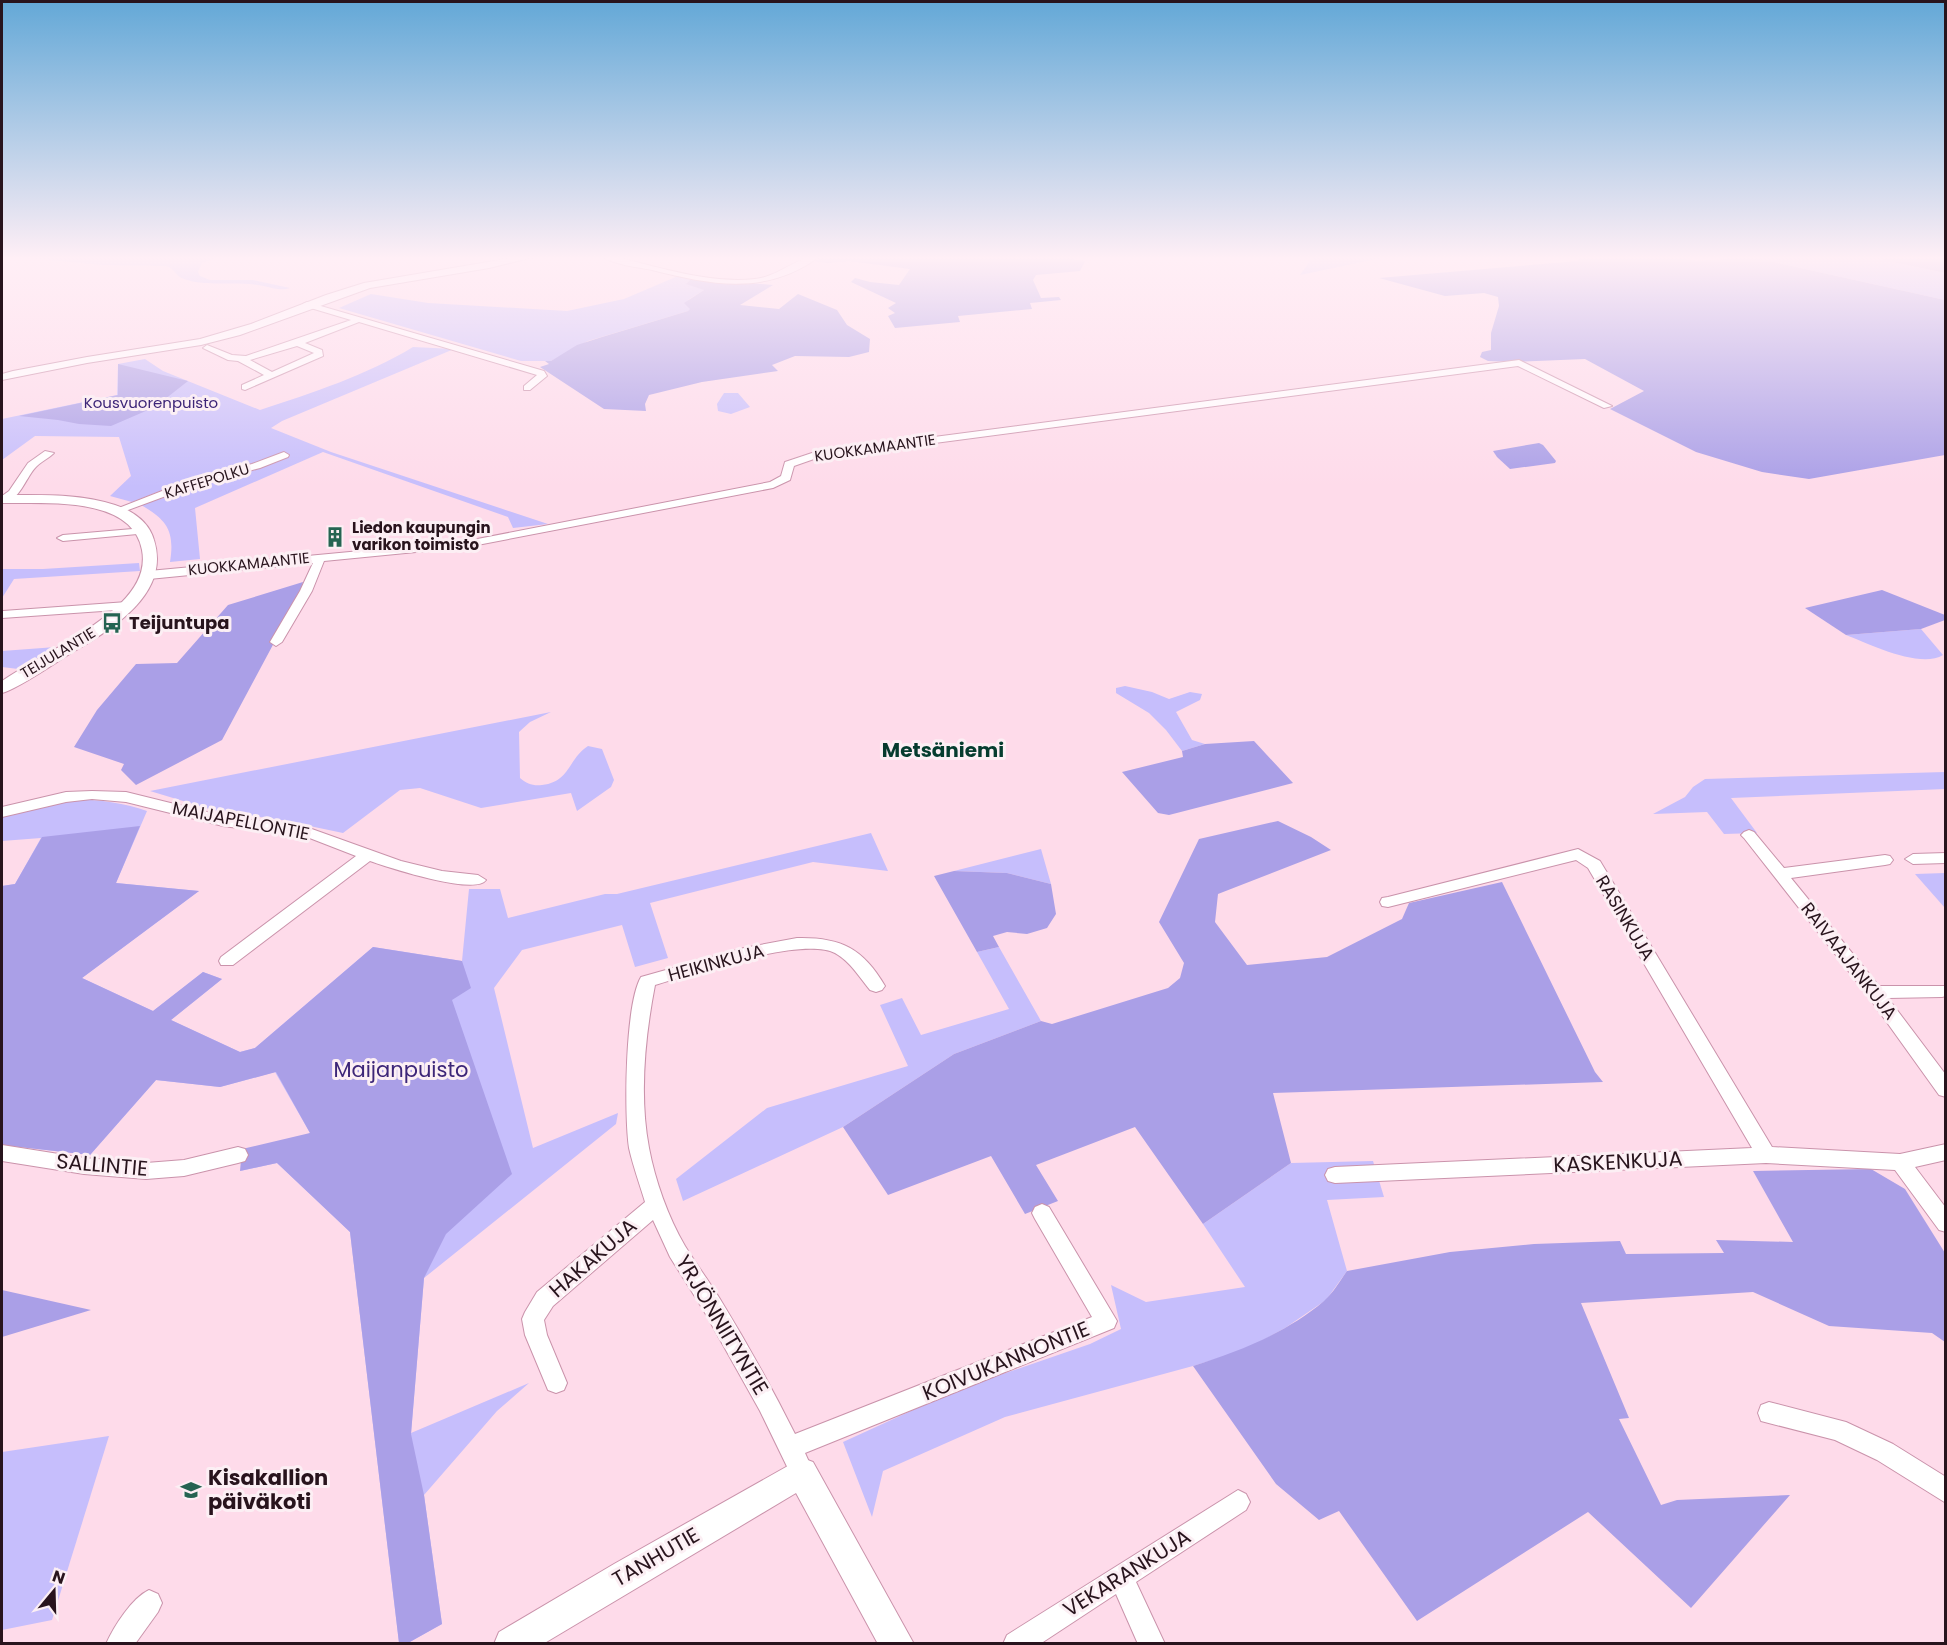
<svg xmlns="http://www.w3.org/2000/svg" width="1947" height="1645" font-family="Poppins,sans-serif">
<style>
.green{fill:#c6befc}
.forest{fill:#aa9fe7}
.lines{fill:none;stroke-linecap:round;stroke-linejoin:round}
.minor-casing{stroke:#ca93ab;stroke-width:2}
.tertiary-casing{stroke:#ca93ab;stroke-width:2}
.minor{fill:#fff;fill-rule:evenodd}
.tertiary{fill:#fff;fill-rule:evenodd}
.labels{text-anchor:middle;stroke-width:6;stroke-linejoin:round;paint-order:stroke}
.far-park-label{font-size:15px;fill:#3d2678;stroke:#fceff4}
.far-street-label{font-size:15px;fill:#28141d;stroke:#fceff4}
.far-poi-label{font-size:15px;font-weight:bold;fill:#28141d;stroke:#fceff4;text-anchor:start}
.poi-label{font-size:18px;font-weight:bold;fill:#28141d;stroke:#fceff4;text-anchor:start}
.street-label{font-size:18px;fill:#28141d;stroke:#fceff4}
.neighbourhood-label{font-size:20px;font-weight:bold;fill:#053d2f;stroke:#fceff4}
.near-park-label{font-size:21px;fill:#3d2678;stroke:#fceff4}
.near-street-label{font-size:21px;fill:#28141d;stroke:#fceff4}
.near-poi-label{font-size:21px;font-weight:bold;fill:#28141d;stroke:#fceff4;text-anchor:start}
</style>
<rect width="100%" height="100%" fill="#fedbea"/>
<g class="green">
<path d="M 18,257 L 218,257 L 202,263 L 198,272 L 200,276 L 210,280 L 253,280 L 290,288 C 280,292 268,286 258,285 C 234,281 207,287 184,279 C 175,276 175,268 166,266 L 103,265 Z"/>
<path d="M 1313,257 L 1379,257 L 1381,258 L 1300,275 Z"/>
<path d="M 1751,257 L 1869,257 L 1945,273 L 1945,300 Z"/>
<path d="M 678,276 L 692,278 L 704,290 L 688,300 L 691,309 L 688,311 L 588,341 L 551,361 L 521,361 L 339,308 L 371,294 L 428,303 L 567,311 L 624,299 Z"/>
<path d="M 413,347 L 454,349 L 282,421 L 271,428 L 331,452 L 548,524 L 513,528 L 508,517 L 323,452 L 195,508 L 200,559 L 170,562 C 175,531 167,520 141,505 L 264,466 L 259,462 L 185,481 L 132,502 L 110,496 L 131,476 L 119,437 L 35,436 L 2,460 L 2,419 L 117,395 L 118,364 L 145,359 L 163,371 L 260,410 C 312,393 367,375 413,347 Z"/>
<path d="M 724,393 L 738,393 L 750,407 L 731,414 L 718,411 L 717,404 Z"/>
<path d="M 139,563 L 140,571 L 14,579 L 2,598 L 2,569 L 43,569 Z"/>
<path d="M 1921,629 L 1943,655 C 1920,669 1869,644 1846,635 Z"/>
<path d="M 56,647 L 18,669 L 2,667 L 2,651 Z"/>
<path d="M 1125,686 L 1152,692 L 1169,699 L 1190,692 L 1202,694 L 1200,700 L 1176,712 L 1192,740 L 1205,744 L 1182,751 L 1166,730 L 1149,713 L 1116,693 L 1116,688 Z"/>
<path d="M 551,712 L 530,722 L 519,732 L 520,778 C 527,784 533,786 542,785 C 570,782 568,759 588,746 L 602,749 L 614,780 L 611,787 L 577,811 L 571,793 L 481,808 L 420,788 L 400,790 L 343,833 L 281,820 L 216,811 L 150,791 Z"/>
<path d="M 1945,772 L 1945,789 L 1731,798 L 1757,833 L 1724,834 L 1707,812 L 1653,814 L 1685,797 L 1693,787 L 1705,779 Z"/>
<path d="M 74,800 C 100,799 122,803 147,811 L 116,883 L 199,891 L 82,978 L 153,1011 L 203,972 L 222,979 L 171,1020 L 240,1052 L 255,1048 L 373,947 L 462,961 L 469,889 L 500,889 L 508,918 L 605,894 L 617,894 L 871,833 L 888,871 L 813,862 L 650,903 L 668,958 L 635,967 L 622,925 L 522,950 L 494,988 L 533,1148 L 618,1113 L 616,1124 L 424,1278 L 411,1433 L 529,1383 L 497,1411 L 424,1495 L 442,1624 L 408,1643 L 399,1643 L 350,1232 L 277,1163 L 240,1171 L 310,1133 L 275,1072 L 220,1087 L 156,1080 L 90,1155 L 2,1145 L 2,886 L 15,884 L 41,838 L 2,841 L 2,817 L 24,809 Z"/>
<path d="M 1041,849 L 1051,884 L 1007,873 L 954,871 Z"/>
<path d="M 1945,873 L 1946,873 L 1945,908 L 1915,874 Z"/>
<path d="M 999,947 L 1041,1021 L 954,1054 L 843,1127 L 683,1201 L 676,1179 L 767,1108 L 908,1066 L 880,1005 L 902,998 L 921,1035 L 1009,1009 L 977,952 Z"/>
<path d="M 1373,1161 L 1384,1197 L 1327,1200 L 1347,1271 L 1326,1300 L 1285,1328 L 1245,1350 L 1193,1366 L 1005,1417 L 883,1471 L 872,1517 L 843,1442 L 959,1389 L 1090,1344 L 1121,1329 L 1111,1285 L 1146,1302 L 1245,1287 L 1203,1224 L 1291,1163 Z"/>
<path d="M 109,1436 L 52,1620 L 2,1630 L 2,1452 Z"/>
</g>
<g class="forest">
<path d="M 825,257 L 1063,257 L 1085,261 L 1080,271 L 1036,275 L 1033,280 L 1041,298 L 1059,297 L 1061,300 L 1030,303 L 1032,309 L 958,316 L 960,322 L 895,328 L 888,316 L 895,313 L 888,308 L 896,303 L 851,282 L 855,278 L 870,282 L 899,285 L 910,269 L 849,261 L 828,263 L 814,261 Z"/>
<path d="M 1579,257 L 1677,257 L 1697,261 L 1751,257 L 1945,300 L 1945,455 L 1809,479 L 1762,472 L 1696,452 L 1610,409 L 1644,391 L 1585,359 L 1512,362 L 1488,361 L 1480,357 L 1482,352 L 1491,350 L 1491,333 L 1499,306 L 1498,297 L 1484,293 L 1445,296 L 1379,278 L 1578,261 Z"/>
<path d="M 1869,257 L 1945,257 L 1945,273 Z"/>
<path d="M 692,278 L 773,285 L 740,305 L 779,309 L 798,294 L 837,310 L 847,325 L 870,339 L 869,352 L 849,357 L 795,356 L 772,365 L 778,371 L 702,382 L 649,395 L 645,404 L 646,411 L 604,409 L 540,367 L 549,364 L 545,361 L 551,361 L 577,345 L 602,337 L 688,311 L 690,309 L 684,303 L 704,290 L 686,284 Z"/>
<path d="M 118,364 L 188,381 L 155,407 L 111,426 L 79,424 L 58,420 L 19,416 L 118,395 Z"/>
<path d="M 1539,443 L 1543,445 L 1556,461 L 1555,463 L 1510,469 L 1497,457 L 1493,451 Z"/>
<path d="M 303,582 L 302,589 L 284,618 L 275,641 L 222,740 L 136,785 L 121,770 L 124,764 L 74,747 L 97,710 L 136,664 L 177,663 L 228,605 Z"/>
<path d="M 1882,590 L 1945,615 L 1945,620 L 1921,629 L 1846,635 L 1805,608 Z"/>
<path d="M 1254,741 L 1293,783 L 1169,815 L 1158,813 L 1122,772 L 1183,757 L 1182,751 L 1205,744 Z"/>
<path d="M 1278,821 L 1311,837 L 1331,850 L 1218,894 L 1215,922 L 1247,965 L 1327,957 L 1402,919 L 1409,903 L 1502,882 L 1595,1072 L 1603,1082 L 1273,1093 L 1291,1163 L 1203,1224 L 1135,1127 L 1036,1165 L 1058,1201 L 1025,1214 L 991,1156 L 888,1195 L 843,1127 L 954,1054 L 1041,1021 L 1052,1024 L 1168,988 L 1180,978 L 1184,963 L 1159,922 L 1199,839 Z"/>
<path d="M 140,826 L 116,883 L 199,891 L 82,978 L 153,1011 L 203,972 L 222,979 L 171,1020 L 240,1052 L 255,1048 L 373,947 L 462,961 L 471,988 L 452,1000 L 512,1174 L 446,1234 L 424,1278 L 411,1434 L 424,1495 L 442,1624 L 408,1643 L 399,1643 L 350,1232 L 277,1163 L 240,1171 L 242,1149 L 310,1133 L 276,1072 L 220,1087 L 156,1080 L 90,1155 L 2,1145 L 2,886 L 15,884 L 42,837 Z"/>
<path d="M 954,871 L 1007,873 L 1051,884 L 1056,914 L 1047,928 L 1027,934 L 1007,932 L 993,936 L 999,947 L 977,952 L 934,876 Z"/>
<path d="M 1871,1169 L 1905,1189 L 1945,1253 L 1945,1342 L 1932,1333 L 1829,1326 L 1753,1292 L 1581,1303 L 1629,1418 L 1619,1419 L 1661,1505 L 1677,1500 L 1790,1495 L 1691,1608 L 1588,1512 L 1417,1621 L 1339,1511 L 1319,1520 L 1276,1484 L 1193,1366 C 1240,1351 1286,1333 1324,1301 C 1333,1293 1340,1281 1347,1271 L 1450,1252 L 1534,1244 L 1620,1241 L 1626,1254 L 1724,1253 L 1716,1240 L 1793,1242 L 1753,1171 Z"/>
<path d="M 2,1290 L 91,1310 L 2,1337 Z"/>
</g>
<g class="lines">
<g class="minor-casing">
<g id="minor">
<path d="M 603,257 L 615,257 C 660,267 708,284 755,279 C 779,277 798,255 819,257 C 765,296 712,285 652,270 C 637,267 616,265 603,257 Z"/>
<path d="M 307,302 L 544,371 L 547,376 L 530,390 L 524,390 L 524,386 L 537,375 L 359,322 L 305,343 L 322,350 L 323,356 L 245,390 L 242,389 L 242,385 L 264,375 L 238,361 L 228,360 L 203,348 L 207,345 L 232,355 L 246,356 L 351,320 L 304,306 L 303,304 ZM 297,346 L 314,353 L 272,372 L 250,360 Z"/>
<path d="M 1519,360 L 1612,406 L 1604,408 L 1518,366 L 814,459 L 794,466 L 790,480 L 773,488 L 467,547 L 324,561 L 312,591 L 282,642 L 276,646 L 270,642 L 300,591 L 313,563 L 149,579 L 143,575 L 149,571 L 467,541 L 770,482 L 781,476 L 785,462 L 812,453 Z"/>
<path d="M 45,451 L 54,453 C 48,459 40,462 35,468 C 25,479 19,503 2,501 L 2,496 L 9,491 L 28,463 Z"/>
<path d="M 284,452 L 289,455 L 288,457 L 260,468 L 193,486 L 120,513 L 116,514 L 111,511 L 185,482 L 252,464 Z"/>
<path d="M 144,528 L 150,531 L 148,533 L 63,541 L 57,538 L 63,535 Z"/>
<path d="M 127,602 L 133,606 L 131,609 L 2,618 L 3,611 Z"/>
<path d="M 92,791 L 126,792 L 223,816 L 309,828 L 401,861 L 442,871 L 478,875 L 486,880 C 475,896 387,867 370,861 L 233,965 L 221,965 L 219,961 L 221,957 L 356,856 L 307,837 L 223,826 L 126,802 L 92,799 L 66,802 L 2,817 L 2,807 L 66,792 Z"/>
<path d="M 1749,830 L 1754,832 L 1784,868 L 1885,855 L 1890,856 L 1893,860 L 1890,864 L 1885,865 L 1791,878 L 1879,986 L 1946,986 L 1946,996 L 1942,997 L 1888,998 L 1946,1075 L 1946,1097 L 1939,1095 L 1868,996 L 1744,838 L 1741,835 L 1744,832 Z"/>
<path d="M 1578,849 L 1600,861 L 1772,1147 L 1900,1154 L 1946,1144 L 1946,1160 L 1915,1167 L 1946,1208 L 1946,1232 L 1939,1230 L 1895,1170 L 1766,1163 L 1335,1183 L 1328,1181 L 1325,1175 L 1328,1169 L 1335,1167 L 1752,1148 L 1588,868 L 1576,860 L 1388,907 L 1382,906 L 1380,902 L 1382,898 L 1388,897 Z"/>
<path d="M 1946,853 L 1946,863 L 1913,864 L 1905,859 L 1913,854 Z"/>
<path d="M 797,938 C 840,937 863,948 885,986 L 882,990 L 876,992 L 870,990 C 860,978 850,961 835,953 C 801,936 693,974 655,985 C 645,1037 639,1095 649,1148 C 655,1180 668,1217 685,1246 C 696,1264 709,1281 720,1299 C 747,1343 772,1388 795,1434 L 1092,1317 L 1035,1219 L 1032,1213 L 1035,1207 L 1042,1204 L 1049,1207 L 1117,1321 L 1114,1328 L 805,1453 L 814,1473 L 810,1481 L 802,1485 L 794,1481 L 760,1411 L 704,1311 L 670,1257 L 653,1220 L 553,1306 L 544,1320 L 547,1335 L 567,1383 L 564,1390 L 556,1393 L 548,1390 L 525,1335 L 522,1319 L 525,1312 L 537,1292 L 645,1202 C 640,1185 633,1166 629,1148 C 624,1115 625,1004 641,977 L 744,948 Z"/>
<path d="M 2,1145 L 84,1158 L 146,1163 L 184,1160 L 238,1147 L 245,1149 L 248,1155 L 245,1161 L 238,1163 L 184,1176 L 146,1179 L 84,1174 L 2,1161 Z"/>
<path d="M 1769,1402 L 1846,1422 L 1893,1444 L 1946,1477 L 1946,1503 L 1877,1460 L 1835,1440 L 1761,1421 L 1758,1413 L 1761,1405 Z"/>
<path d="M 1238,1490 L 1246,1494 L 1250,1502 L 1246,1510 L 1136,1582 L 1165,1644 L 1138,1644 L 1116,1594 L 1040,1644 L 1003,1644 L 1007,1635 Z"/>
<path d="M 149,1590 L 158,1594 L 162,1603 L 158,1612 L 135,1644 L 106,1644 C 114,1626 132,1598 149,1590 Z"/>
</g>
</g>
<g class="tertiary-casing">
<g id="tertiary">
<path d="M 518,257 L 534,257 L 489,268 L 370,288 L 240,335 L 201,345 L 87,363 L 2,380 L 2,374 L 13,371 L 87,357 L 200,339 L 251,324 L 326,295 L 364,283 Z"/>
<path d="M 2,495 C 39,495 79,493 115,505 C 133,511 149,522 154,540 C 171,594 112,629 73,652 C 56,662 18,689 2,693 L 2,681 C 41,655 86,636 121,603 C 136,588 146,571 142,550 C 132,495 44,504 2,503 Z"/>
<path d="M 802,1458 L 813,1462 L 914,1644 L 878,1644 L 796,1493 L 543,1644 L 494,1644 L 499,1632 L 614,1564 Z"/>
</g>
</g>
<use href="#minor" class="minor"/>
<use href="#tertiary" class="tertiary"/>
</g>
<linearGradient id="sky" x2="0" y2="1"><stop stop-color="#63a8d7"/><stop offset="0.53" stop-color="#ffeff6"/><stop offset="1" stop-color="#ffeff6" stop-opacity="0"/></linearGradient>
<rect width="1947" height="487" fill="url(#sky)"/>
<defs>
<g id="building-bare" transform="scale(1.62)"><path d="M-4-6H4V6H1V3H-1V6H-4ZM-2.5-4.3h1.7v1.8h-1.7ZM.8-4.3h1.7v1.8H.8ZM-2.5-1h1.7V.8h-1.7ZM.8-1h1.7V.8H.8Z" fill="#256452" stroke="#fceff4" stroke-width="2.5" paint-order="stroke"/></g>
<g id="bus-bare" transform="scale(1.62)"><path d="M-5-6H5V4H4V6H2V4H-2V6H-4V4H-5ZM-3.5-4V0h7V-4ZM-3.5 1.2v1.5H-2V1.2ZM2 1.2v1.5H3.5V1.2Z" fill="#256452" stroke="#fceff4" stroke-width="2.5" paint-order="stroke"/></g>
<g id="school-bare" transform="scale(1.62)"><path d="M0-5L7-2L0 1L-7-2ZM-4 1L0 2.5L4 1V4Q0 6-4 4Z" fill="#256452" stroke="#fceff4" stroke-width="2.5" paint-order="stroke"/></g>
</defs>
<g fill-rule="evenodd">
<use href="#building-bare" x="335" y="537"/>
<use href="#bus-bare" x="112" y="623"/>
<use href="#school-bare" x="191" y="1490"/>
</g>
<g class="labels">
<g class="far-park-label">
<text x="151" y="408">Kousvuorenpuisto</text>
</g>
<g class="far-street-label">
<text transform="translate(875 448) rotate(-8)" y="5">KUOKKAMAANTIE</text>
<text transform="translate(207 481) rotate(-17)" y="5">KAFFEPOLKU</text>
<text transform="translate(249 564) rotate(-6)" y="5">KUOKKAMAANTIE</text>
<text transform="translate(58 653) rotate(-31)" y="5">TEIJULANTIE</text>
</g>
<g class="far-poi-label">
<text x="352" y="533">Liedon kaupungin<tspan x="352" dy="17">varikon toimisto</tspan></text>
</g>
<g class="poi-label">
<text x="129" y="629">Teijuntupa</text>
</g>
<g class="street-label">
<text transform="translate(241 821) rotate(11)" y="6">MAIJAPELLONTIE</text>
<text transform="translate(1625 918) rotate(59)" y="6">RASINKUJA</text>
<text transform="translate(1849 961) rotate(52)" y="6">RAIVAAJANKUJA</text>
<text transform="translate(716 963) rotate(-15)" y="6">HEIKINKUJA</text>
</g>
<g class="neighbourhood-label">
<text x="943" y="757">Metsäniemi</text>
</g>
<g class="near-park-label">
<text x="401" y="1077">Maijanpuisto</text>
</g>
<g class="near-street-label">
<text transform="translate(1618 1162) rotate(-3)" y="7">KASKENKUJA</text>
<text transform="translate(102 1165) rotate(5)" y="7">SALLINTIE</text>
<text transform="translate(593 1258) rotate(-41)" y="7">HAKAKUJA</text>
<text transform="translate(722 1325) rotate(59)" y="7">YRJÖNNIITYNTIE</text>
<text transform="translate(1006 1361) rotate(-22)" y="7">KOIVUKANNONTIE</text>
<text transform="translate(656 1557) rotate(-30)" y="7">TANHUTIE</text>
<text transform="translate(1127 1573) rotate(-32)" y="7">VEKARANKUJA</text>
</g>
<g class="near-poi-label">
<text x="208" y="1485">Kisakallion<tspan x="208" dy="24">päiväkoti</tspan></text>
</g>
</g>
<rect width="1947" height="1645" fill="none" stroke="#28141d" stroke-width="6"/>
<g transform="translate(54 1591) rotate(19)" stroke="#fceff4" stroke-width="4.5" paint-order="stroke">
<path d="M0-4.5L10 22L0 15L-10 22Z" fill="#28141d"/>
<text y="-9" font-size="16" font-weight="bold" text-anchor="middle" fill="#28141d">N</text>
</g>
</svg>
